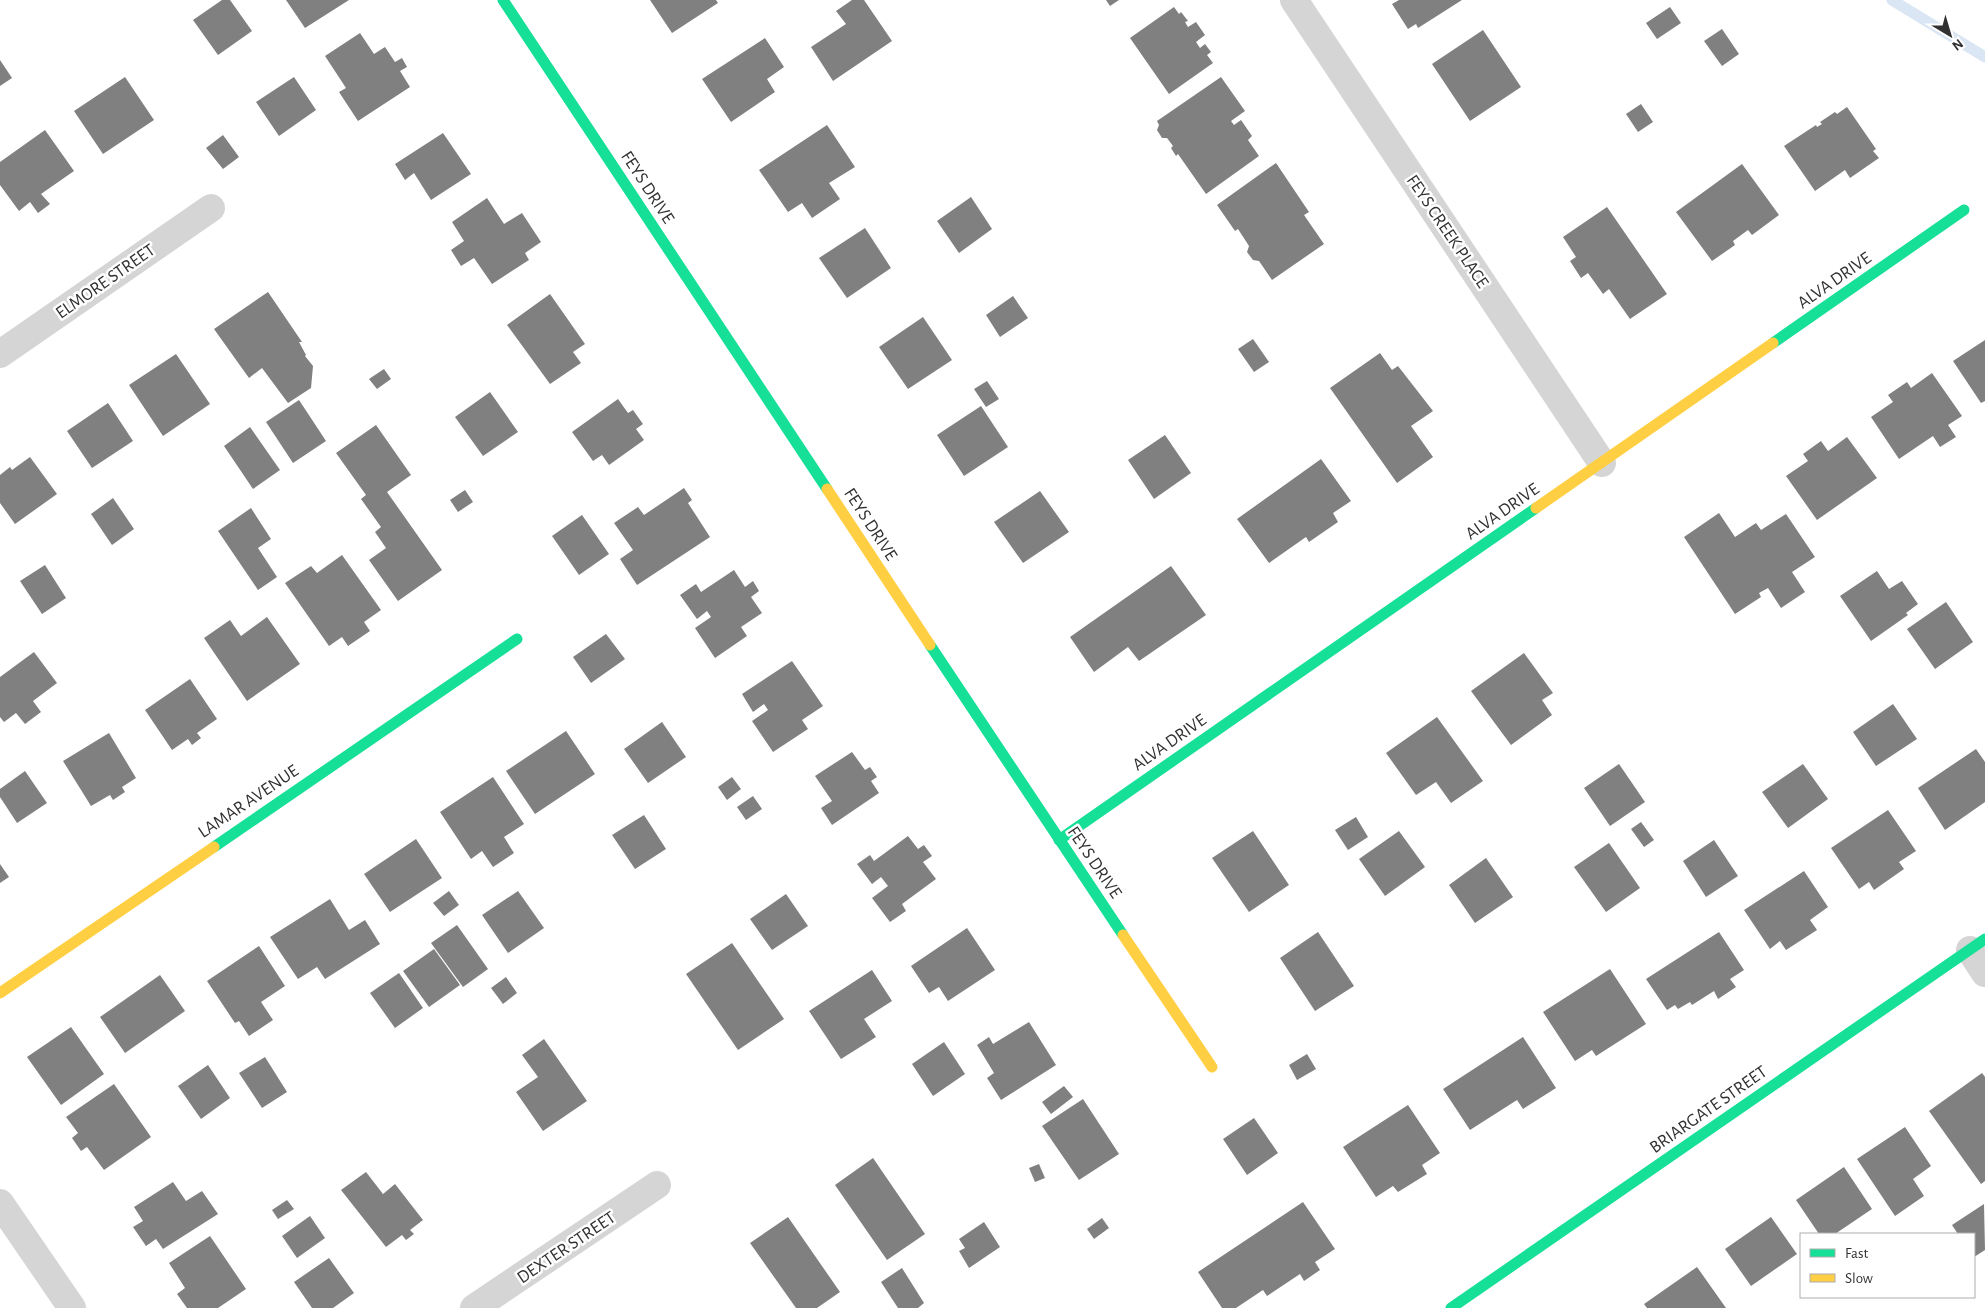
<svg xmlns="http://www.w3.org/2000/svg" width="1985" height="1308" font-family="'Alegreya Sans',sans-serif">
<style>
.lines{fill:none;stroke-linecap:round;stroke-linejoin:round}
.stream{stroke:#dae6f4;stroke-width:11}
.building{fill:#808080}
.street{stroke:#d5d5d5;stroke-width:28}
.fast{stroke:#16e098;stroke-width:11}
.slow{stroke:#ffcf43;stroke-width:11}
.labels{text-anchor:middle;stroke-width:5;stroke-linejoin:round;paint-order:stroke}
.street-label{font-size:18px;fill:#313131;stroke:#fff}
</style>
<rect width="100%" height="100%" fill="#fff"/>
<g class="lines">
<path class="stream" d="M 1892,0 L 1985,57"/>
</g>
<g class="building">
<path d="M 222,0 L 230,0 L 252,31 L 218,55 L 193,20 Z"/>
<path d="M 286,0 L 349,0 L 305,28 Z"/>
<path d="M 650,0 L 716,0 L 718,3 L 672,33 Z"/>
<path d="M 852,0 L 864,0 L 892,41 L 833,81 L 811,47 L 846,24 L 836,11 Z"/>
<path d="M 1106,0 L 1119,0 L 1110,6 Z"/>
<path d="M 1399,0 L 1462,0 L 1418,28 L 1416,24 L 1408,29 L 1392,4 Z"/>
<path d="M 1174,7 L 1179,14 L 1181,12 L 1188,21 L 1185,22 L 1188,27 L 1196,22 L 1205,35 L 1196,42 L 1200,48 L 1205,44 L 1211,52 L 1207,55 L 1213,63 L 1169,94 L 1130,38 Z"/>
<path d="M 1670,7 L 1681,23 L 1657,39 L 1646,23 Z"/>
<path d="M 1722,29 L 1739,54 L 1722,66 L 1704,41 Z"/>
<path d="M 1483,30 L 1521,87 L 1470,121 L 1432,64 Z"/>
<path d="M 360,33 L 374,54 L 385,47 L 395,62 L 402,58 L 407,67 L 400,71 L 410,87 L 358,121 L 339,92 L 346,88 L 325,56 Z"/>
<path d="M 765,38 L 784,67 L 767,79 L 775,92 L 731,122 L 702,79 Z"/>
<path d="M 0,60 L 12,78 L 0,86 Z"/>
<path d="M 125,77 L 154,120 L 103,154 L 74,111 Z"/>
<path d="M 294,77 L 316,110 L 279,136 L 256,102 Z"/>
<path d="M 1221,77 L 1245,111 L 1231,121 L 1234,125 L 1241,120 L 1252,136 L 1248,140 L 1259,156 L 1206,194 L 1178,154 L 1176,156 L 1171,148 L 1173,146 L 1167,138 L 1162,138 L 1157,130 L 1159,125 L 1157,121 Z"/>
<path d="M 1641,104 L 1653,122 L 1638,132 L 1626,114 Z"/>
<path d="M 1847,107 L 1876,149 L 1873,151 L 1879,158 L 1850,178 L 1845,170 L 1815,191 L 1784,146 L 1816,125 L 1817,127 L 1822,124 L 1820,122 L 1835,112 L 1837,114 Z"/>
<path d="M 827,125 L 855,167 L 829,183 L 840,199 L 812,218 L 802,203 L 788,212 L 759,170 Z"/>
<path d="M 45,130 L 74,171 L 41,194 L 50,204 L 38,213 L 30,202 L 19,211 L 0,185 L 0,162 Z"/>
<path d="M 443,133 L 471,174 L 431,200 L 414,173 L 405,180 L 395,164 Z"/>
<path d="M 223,135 L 239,157 L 223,169 L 206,148 Z"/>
<path d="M 1276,163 L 1309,212 L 1304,215 L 1324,244 L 1272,280 L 1259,261 L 1253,260 L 1247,252 L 1249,246 L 1238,229 L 1235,231 L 1217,205 Z"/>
<path d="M 1742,164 L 1779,215 L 1752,235 L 1748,230 L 1733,241 L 1735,245 L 1712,261 L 1676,212 Z"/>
<path d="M 971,197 L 992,229 L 959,253 L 937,221 Z"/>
<path d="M 487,198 L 504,224 L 522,213 L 541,242 L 525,253 L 529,260 L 492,284 L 474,258 L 461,266 L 451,250 L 464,241 L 452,222 Z"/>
<path d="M 1607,207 L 1667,294 L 1630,319 L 1609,289 L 1603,294 L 1588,273 L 1581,278 L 1570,261 L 1576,257 L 1563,237 Z"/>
<path d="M 865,228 L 891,268 L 847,298 L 819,258 Z"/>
<path d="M 268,292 L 302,342 L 299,342 L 306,355 L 305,356 L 313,366 L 311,388 L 288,403 L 262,368 L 249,378 L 214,329 Z"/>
<path d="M 550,294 L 585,344 L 573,352 L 581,363 L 550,384 L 507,325 Z"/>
<path d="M 1013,296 L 1028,318 L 1000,337 L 986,315 Z"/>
<path d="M 923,317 L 952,360 L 908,389 L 879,347 Z"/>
<path d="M 1253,339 L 1269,362 L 1254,372 L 1238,349 Z"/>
<path d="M 1985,340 L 1985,401 L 1981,403 L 1953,361 Z"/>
<path d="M 1380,353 L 1392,370 L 1398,366 L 1433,411 L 1411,426 L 1433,457 L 1397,483 L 1330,388 Z"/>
<path d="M 176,354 L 210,404 L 163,436 L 129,385 Z"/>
<path d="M 384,369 L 391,379 L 377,389 L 369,379 Z"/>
<path d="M 1932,373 L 1962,416 L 1948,425 L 1956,437 L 1940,447 L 1933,436 L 1899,459 L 1871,417 L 1893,402 L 1888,395 L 1907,382 L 1911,388 Z"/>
<path d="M 987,381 L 999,399 L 986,407 L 974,389 Z"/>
<path d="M 490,392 L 518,432 L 483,456 L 455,417 Z"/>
<path d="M 618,399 L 628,413 L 633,410 L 643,424 L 636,429 L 644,440 L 609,465 L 602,455 L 593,461 L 572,432 Z"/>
<path d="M 299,400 L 326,441 L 293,463 L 266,422 Z"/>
<path d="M 108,403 L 133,441 L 92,468 L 67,431 Z"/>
<path d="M 981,406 L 1008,447 L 964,476 L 937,435 Z"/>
<path d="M 376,425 L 411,475 L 387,492 L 442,570 L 398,601 L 369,560 L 386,548 L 375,532 L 381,527 L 361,499 L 366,495 L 336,453 Z"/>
<path d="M 250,427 L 280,470 L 253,489 L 224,446 Z"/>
<path d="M 1165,435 L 1191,473 L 1154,499 L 1128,460 Z"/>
<path d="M 1847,437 L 1877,478 L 1817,520 L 1786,476 L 1808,461 L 1803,454 L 1821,441 L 1828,451 Z"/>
<path d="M 30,457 L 57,494 L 15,524 L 0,503 L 0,475 L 10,467 L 12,470 Z"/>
<path d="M 1321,459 L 1351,501 L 1333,513 L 1338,522 L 1309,542 L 1306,537 L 1269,563 L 1237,519 Z"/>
<path d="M 684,488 L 692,500 L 688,503 L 710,537 L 637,585 L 620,559 L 633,550 L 614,523 L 638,507 L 644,515 Z"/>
<path d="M 465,490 L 473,502 L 458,512 L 450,500 Z"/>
<path d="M 1040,491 L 1069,532 L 1023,563 L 994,522 Z"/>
<path d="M 113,498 L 134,529 L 112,545 L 91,514 Z"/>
<path d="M 251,508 L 271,539 L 258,548 L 277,577 L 258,590 L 218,531 Z"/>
<path d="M 1719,513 L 1735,537 L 1756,523 L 1761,530 L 1786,514 L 1815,557 L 1792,572 L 1805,592 L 1781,608 L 1768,588 L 1759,593 L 1761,597 L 1735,614 L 1684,537 Z"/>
<path d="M 582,515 L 609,554 L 579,575 L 552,536 Z"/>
<path d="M 342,555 L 381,610 L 364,622 L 370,631 L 348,646 L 342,637 L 329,646 L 285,583 L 311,566 L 317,573 Z"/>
<path d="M 45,565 L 66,598 L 42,614 L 20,581 Z"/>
<path d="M 1171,566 L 1206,615 L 1139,661 L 1128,647 L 1094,672 L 1070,637 Z"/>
<path d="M 734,570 L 745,587 L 753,581 L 759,591 L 751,597 L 762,613 L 741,627 L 747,636 L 715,658 L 695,628 L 711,617 L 707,611 L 697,619 L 680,595 L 696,584 L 701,592 Z"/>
<path d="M 1877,571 L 1889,589 L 1902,581 L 1918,604 L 1906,613 L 1908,615 L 1871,641 L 1840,596 Z"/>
<path d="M 1946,602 L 1973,642 L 1935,669 L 1907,629 Z"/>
<path d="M 267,617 L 300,664 L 247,701 L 204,638 L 230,620 L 241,636 Z"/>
<path d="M 606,634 L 625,659 L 591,683 L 573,657 Z"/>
<path d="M 34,652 L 57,683 L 33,701 L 41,712 L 25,724 L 16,713 L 4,722 L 0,717 L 0,677 Z"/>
<path d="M 1524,653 L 1553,693 L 1542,700 L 1552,715 L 1511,745 L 1471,691 Z"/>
<path d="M 792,661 L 823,706 L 802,720 L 808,729 L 773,752 L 752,721 L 768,710 L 764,704 L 753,712 L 742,694 Z"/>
<path d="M 190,679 L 217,719 L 197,733 L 201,738 L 192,745 L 188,739 L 172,750 L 145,710 Z"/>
<path d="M 1893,704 L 1917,739 L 1876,766 L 1853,732 Z"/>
<path d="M 1437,717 L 1483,781 L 1451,803 L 1436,782 L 1416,795 L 1386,753 Z"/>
<path d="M 662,722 L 686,757 L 648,783 L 624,749 Z"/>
<path d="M 566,731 L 595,774 L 535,814 L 506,771 Z"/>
<path d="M 109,733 L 136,778 L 122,787 L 125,792 L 113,800 L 110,795 L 91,806 L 63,761 Z"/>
<path d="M 1976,749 L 1985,762 L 1985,802 L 1945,830 L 1918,788 Z"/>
<path d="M 852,752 L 865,770 L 870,767 L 877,777 L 871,781 L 879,793 L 832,825 L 821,808 L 832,801 L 815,776 Z"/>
<path d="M 1619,764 L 1645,802 L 1610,826 L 1584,788 Z"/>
<path d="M 1803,764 L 1828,799 L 1788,828 L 1762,792 Z"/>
<path d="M 25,771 L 47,803 L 17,823 L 0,797 L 0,789 Z"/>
<path d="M 493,777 L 524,824 L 504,837 L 514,853 L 493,867 L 482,851 L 471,859 L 440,812 Z"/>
<path d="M 732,777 L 741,789 L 727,800 L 718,787 Z"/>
<path d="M 753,796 L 762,809 L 746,820 L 737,807 Z"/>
<path d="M 1888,810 L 1916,851 L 1899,862 L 1904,869 L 1874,890 L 1869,882 L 1859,889 L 1831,848 Z"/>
<path d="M 644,815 L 666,849 L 635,869 L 612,835 Z"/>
<path d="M 1356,817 L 1368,837 L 1348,850 L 1335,830 Z"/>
<path d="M 1641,822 L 1654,840 L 1644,847 L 1631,829 Z"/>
<path d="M 1253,831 L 1289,885 L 1249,912 L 1212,858 Z"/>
<path d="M 1399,831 L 1425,867 L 1385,896 L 1359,859 Z"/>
<path d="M 908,836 L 918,849 L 924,845 L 932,856 L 923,862 L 936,879 L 902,904 L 906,911 L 890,922 L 872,898 L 888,886 L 881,877 L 872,884 L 857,864 L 870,855 L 874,861 Z"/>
<path d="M 416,839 L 442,878 L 390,912 L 364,874 Z"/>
<path d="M 1714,840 L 1738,876 L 1706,897 L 1683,861 Z"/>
<path d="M 1609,843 L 1640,888 L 1606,912 L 1574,867 Z"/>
<path d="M 1486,858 L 1513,897 L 1475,923 L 1449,885 Z"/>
<path d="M 0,864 L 9,877 L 0,883 Z"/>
<path d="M 1804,871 L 1828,907 L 1810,920 L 1817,930 L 1786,950 L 1780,941 L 1770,949 L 1744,910 Z"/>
<path d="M 449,891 L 459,905 L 444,916 L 433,903 Z"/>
<path d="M 518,891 L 544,928 L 508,953 L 482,915 Z"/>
<path d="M 786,894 L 808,926 L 772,950 L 750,919 Z"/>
<path d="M 330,899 L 349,930 L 365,920 L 380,944 L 325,979 L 317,967 L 298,979 L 270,937 Z"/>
<path d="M 457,925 L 488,969 L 463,987 L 431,943 Z"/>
<path d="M 967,928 L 995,970 L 948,1001 L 939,987 L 929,993 L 911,966 Z"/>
<path d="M 1318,932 L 1354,986 L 1315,1011 L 1280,958 Z"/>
<path d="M 1719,932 L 1744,970 L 1730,979 L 1736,987 L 1718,999 L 1714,991 L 1692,1005 L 1690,1002 L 1678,1009 L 1675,1005 L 1667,1010 L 1646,979 Z"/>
<path d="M 732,943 L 784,1019 L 738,1050 L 686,974 Z"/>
<path d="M 259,946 L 285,986 L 261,1002 L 273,1020 L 249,1036 L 239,1021 L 235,1023 L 207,981 Z"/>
<path d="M 434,949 L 460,985 L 429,1007 L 403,971 Z"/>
<path d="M 1610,969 L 1646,1024 L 1596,1056 L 1592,1050 L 1575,1061 L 1543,1012 Z"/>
<path d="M 872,970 L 892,1001 L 864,1019 L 876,1037 L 841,1059 L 809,1011 Z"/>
<path d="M 399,973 L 423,1008 L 395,1028 L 370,993 Z"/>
<path d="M 160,975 L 185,1011 L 125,1053 L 100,1017 Z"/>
<path d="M 506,977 L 517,993 L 503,1004 L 491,988 Z"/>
<path d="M 1029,1022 L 1056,1065 L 1001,1100 L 987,1078 L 994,1073 L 977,1045 L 989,1037 L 993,1044 Z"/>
<path d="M 71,1027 L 104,1074 L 61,1105 L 27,1057 Z"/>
<path d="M 1523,1037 L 1556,1088 L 1523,1109 L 1517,1100 L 1470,1130 L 1443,1089 Z"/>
<path d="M 544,1039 L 587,1101 L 543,1131 L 516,1092 L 538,1077 L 522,1055 Z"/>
<path d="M 944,1042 L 965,1074 L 933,1096 L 912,1064 Z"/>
<path d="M 1307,1054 L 1316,1069 L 1297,1080 L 1289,1065 Z"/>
<path d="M 265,1057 L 287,1092 L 262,1108 L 239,1073 Z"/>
<path d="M 208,1065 L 230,1098 L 201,1119 L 178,1086 Z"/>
<path d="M 1982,1073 L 1985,1077 L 1985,1181 L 1981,1184 L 1929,1111 Z"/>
<path d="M 114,1084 L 151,1137 L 104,1170 L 87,1147 L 81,1151 L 72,1138 L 78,1133 L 66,1117 Z"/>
<path d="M 1064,1086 L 1073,1097 L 1051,1114 L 1042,1102 Z"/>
<path d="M 1083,1099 L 1119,1154 L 1079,1180 L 1042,1126 Z"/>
<path d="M 1408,1105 L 1440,1153 L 1422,1165 L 1427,1174 L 1398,1192 L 1393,1186 L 1376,1197 L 1343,1147 Z"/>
<path d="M 1254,1118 L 1278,1153 L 1247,1175 L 1223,1139 Z"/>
<path d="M 1905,1127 L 1931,1166 L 1913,1179 L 1924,1196 L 1895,1216 L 1857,1159 Z"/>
<path d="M 873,1158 L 925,1234 L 887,1260 L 835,1185 Z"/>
<path d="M 1039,1164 L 1045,1178 L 1035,1182 L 1029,1168 Z"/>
<path d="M 1844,1167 L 1872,1209 L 1835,1234 L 1819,1234 L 1796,1200 Z"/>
<path d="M 366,1172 L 383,1194 L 395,1184 L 423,1220 L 410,1230 L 414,1234 L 406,1240 L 402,1235 L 386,1247 L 341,1190 Z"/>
<path d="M 173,1182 L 186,1201 L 202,1191 L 218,1214 L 163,1249 L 156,1239 L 146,1246 L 133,1227 L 143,1221 L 134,1207 Z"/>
<path d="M 287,1200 L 294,1209 L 278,1219 L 272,1210 Z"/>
<path d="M 1303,1202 L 1335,1249 L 1315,1262 L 1320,1270 L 1304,1281 L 1300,1274 L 1267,1296 L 1263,1290 L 1236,1308 L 1222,1308 L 1198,1272 Z"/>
<path d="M 1984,1204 L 1985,1250 L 1974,1257 L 1974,1234 L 1958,1234 L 1952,1225 Z"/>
<path d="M 310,1216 L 325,1238 L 297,1258 L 282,1236 Z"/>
<path d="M 788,1217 L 840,1292 L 817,1308 L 796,1308 L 750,1243 Z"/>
<path d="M 1771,1217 L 1797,1254 L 1751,1286 L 1725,1249 Z"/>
<path d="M 1102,1218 L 1109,1228 L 1094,1239 L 1087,1229 Z"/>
<path d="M 984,1222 L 1000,1247 L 969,1268 L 959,1251 L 965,1248 L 959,1239 Z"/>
<path d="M 210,1236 L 246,1289 L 218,1308 L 187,1308 L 177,1294 L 185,1288 L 169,1263 Z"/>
<path d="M 329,1258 L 354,1293 L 333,1308 L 312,1308 L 294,1282 Z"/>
<path d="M 1697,1267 L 1726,1308 L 1647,1308 L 1644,1304 Z"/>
<path d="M 902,1268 L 924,1303 L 918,1308 L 898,1308 L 881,1282 Z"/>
</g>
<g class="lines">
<g class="street">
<path d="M 1294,0 L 1602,463"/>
<path d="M 0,354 L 211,208"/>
<path d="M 1970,950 L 1985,973"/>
<path d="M 0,1203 L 72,1308"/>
<path d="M 474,1308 L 657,1185"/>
</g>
<g class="fast">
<path d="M 503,0 L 827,489"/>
<path d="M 1773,343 L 1964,210"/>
<path d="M 930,645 L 1123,935"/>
<path d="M 1059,840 L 1536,508"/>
<path d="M 214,847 L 517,639"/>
<path d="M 1451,1308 L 1985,939"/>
</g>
<g class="slow">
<path d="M 827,489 L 930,645"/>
<path d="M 1536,508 L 1773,343"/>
<path d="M 1123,935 L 1212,1067"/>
<path d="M 0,993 L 214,847"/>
</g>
</g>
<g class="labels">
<g class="street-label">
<text transform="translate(648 187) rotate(57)" y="6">FEYS DRIVE</text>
<text transform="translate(1448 231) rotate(56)" y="6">FEYS CREEK PLACE</text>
<text transform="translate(1834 280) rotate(-35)" y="6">ALVA DRIVE</text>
<text transform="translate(105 281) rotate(-35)" y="6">ELMORE STREET</text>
<text transform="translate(1502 511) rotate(-35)" y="6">ALVA DRIVE</text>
<text transform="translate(871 524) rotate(57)" y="6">FEYS DRIVE</text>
<text transform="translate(1169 742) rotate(-35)" y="6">ALVA DRIVE</text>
<text transform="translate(248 801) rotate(-34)" y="6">LAMAR AVENUE</text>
<text transform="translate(1095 862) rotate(56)" y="6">FEYS DRIVE</text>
<text transform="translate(1708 1109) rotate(-35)" y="6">BRIARGATE STREET</text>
<text transform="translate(566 1247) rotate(-34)" y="6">DEXTER STREET</text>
</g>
</g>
<rect x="1800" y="1233" width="175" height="65" fill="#ffffff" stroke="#adadad"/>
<rect x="1810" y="1249" width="25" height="8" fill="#16e098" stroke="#adadad"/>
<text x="1845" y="1258" font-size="15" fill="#313131">Fast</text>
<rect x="1810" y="1274" width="25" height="8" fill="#ffcf43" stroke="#adadad"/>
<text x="1845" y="1283" font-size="15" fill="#313131">Slow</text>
<g transform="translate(1950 35) rotate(142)" stroke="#ffffff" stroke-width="4" paint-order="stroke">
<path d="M0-4L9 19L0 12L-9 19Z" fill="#313131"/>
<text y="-8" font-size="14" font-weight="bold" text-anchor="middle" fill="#313131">N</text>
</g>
</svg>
